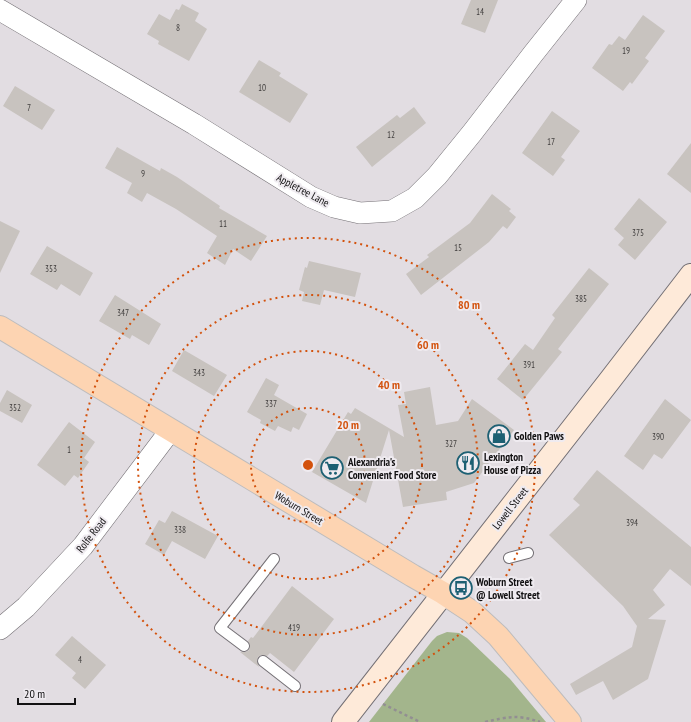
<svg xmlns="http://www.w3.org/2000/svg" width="691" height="722" font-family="'PT Sans Narrow',sans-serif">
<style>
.green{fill:#a3b58c}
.building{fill:#c8c3bf}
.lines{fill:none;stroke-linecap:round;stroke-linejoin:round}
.lane-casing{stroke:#747075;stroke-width:12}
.street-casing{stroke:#747075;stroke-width:22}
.secondary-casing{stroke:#747075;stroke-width:24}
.primary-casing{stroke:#bdbcbd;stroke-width:24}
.path{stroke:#928e92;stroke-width:2.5;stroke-dasharray:3 3;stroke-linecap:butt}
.lane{stroke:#fff;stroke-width:10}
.street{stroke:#fff;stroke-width:21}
.secondary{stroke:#feead9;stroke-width:22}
.primary{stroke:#fdd4b2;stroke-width:22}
.ring{fill:none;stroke:#d3520d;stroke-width:2;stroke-dasharray:2 4}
.labels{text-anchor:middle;stroke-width:4;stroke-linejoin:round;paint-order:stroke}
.number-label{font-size:9px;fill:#403e3d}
.street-label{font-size:11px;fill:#121112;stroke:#efebf0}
.poi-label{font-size:11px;font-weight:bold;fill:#121112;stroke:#efebf0;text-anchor:start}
.centre{fill:#d3520d;stroke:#efebf0;stroke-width:2}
.ring-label{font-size:12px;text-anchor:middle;font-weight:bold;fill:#d3520d;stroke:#efebf0;stroke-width:4;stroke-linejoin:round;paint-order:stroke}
</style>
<rect width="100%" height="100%" fill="#e2dde2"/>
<path class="green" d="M 447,632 L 459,633 L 467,638 L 510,679 L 546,722 L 369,722 L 432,641 L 437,636 Z"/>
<g class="building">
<path d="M 471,0 L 498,0 L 485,33 L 461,24 Z"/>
<path d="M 182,4 L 199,13 L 195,21 L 207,29 L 189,61 L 158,44 L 159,41 L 147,34 L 159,14 L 170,20 L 176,9 L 179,10 Z"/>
<path d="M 643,15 L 665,31 L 645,58 L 649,61 L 632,84 L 630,82 L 623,91 L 592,68 L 609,44 L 612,45 L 619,36 L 625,40 Z"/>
<path d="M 259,60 L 281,73 L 279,76 L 308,94 L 290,123 L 239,92 Z"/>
<path d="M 15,86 L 55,110 L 42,130 L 3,106 Z"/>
<path d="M 414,107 L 426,123 L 372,167 L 356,147 L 397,115 L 400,118 Z"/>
<path d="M 552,111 L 580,131 L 561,157 L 565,160 L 553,176 L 522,153 Z"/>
<path d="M 691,143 L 691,193 L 667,174 Z"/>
<path d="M 117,147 L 160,171 L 161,168 L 177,177 L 220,206 L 219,208 L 267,236 L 251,261 L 233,249 L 225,265 L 207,253 L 217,236 L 176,209 L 147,193 L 142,202 L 127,193 L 132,183 L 105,168 Z"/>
<path d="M 492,194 L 511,209 L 509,211 L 516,217 L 507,229 L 503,226 L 489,242 L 421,295 L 406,274 L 429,257 L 427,255 L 470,223 Z"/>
<path d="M 639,198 L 667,222 L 635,260 L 618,245 L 624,238 L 614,229 Z"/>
<path d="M 0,221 L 20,231 L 0,273 Z"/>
<path d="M 47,246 L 93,273 L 80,296 L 61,284 L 57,290 L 30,274 Z"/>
<path d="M 309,261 L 361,273 L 355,297 L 324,290 L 320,305 L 302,301 L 304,292 L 299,290 L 305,267 L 307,268 Z"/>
<path d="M 589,268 L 609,284 L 558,349 L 562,352 L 523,400 L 497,379 L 525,344 L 533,350 L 555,318 L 552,315 Z"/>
<path d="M 115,295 L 161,324 L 149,345 L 132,335 L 130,339 L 99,321 Z"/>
<path d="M 184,350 L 227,375 L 214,396 L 172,371 Z"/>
<path d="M 266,378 L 279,385 L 274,395 L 307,414 L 299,430 L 293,427 L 291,432 L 278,426 L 275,431 L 260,423 L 261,420 L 247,412 Z"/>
<path d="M 430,387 L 436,425 L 458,421 L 472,399 L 514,430 L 474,483 L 446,492 L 447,500 L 403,507 L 389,430 L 366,503 L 312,472 L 348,412 L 351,414 L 355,408 L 404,437 L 398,405 L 406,404 L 404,392 Z"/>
<path d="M 7,390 L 32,405 L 22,423 L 0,411 L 0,403 Z"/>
<path d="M 665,399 L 691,420 L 662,459 L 654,454 L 643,470 L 624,456 Z"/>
<path d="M 69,422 L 95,442 L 84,458 L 89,462 L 78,478 L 74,475 L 65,486 L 37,465 Z"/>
<path d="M 597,470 L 691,547 L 691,586 L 670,569 L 653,590 L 665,605 L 648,619 L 666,620 L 648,679 L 613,700 L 603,681 L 576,695 L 570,684 L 632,647 L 637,626 L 623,606 L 549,535 L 580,505 L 573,499 Z"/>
<path d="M 172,511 L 218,536 L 205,559 L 172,541 L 164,555 L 145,544 L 159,520 L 165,523 Z"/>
<path d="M 292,586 L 334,619 L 294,672 L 270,653 L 267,656 L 261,655 L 258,657 L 257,660 L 259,667 L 240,652 L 246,652 L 249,650 L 250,646 L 248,641 L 251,637 L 253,638 Z"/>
<path d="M 72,636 L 106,665 L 85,689 L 72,678 L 76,673 L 55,655 Z"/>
</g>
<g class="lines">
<g class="lane-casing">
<g id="lane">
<path d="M 509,558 L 528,553"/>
<path d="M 244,646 L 220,628 L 274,559"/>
<path d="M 263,661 L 295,686"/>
</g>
</g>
<g class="street-casing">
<g id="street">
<path d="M 0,10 L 194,124 L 311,197 L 334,207 L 360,213 L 392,211 L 415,198 L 437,176 L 472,133 L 533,54 L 576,0"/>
<path d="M 0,629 L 26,607 L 83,546 L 170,431"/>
</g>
</g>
<g class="secondary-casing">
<path id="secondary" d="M 343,722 C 459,574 576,425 691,275"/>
</g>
<g class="primary-casing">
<path id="primary" d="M 0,327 L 413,576 L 443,593 L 472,612 L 498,636 L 570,722"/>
</g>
<g class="path">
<path d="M 383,704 L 420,722"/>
<path d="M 485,722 C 508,717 517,714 540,722"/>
</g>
<use href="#lane" class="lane"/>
<use href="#street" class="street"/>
<use href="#secondary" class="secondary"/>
<use href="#primary" class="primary"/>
</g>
<g class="ring">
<circle cx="308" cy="465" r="57"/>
<circle cx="308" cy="465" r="114"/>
<circle cx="308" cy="465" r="170"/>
<circle cx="308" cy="465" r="227"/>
</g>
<defs>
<g id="shop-ring" transform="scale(1.15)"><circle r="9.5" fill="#efebf0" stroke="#1d6073" stroke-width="1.5"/><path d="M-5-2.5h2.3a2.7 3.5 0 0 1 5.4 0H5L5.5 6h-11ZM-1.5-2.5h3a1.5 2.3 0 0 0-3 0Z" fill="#1d6073"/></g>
<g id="restaurant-ring" transform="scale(1.15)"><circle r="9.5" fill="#efebf0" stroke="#1d6073" stroke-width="1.5"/><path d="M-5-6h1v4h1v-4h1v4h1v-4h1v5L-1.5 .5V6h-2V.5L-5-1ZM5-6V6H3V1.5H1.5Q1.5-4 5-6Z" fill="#1d6073"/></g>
<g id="supermarket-ring" transform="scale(1.15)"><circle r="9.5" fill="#efebf0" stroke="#1d6073" stroke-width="1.5"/><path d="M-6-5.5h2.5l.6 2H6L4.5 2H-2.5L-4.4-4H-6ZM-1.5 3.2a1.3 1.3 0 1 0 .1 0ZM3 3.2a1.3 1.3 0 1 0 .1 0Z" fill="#1d6073"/></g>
<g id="bus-ring" transform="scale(1.15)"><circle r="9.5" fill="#efebf0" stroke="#1d6073" stroke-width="1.5"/><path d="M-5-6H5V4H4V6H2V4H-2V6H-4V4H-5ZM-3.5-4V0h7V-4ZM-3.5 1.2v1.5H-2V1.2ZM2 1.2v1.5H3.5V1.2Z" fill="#1d6073"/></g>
</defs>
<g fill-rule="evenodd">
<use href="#shop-ring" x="499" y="436"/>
<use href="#restaurant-ring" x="468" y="463"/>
<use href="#supermarket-ring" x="332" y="468"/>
<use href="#bus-ring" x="461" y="588"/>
</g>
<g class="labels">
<g class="number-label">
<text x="480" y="15">14</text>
<text x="178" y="31">8</text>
<text x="626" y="54">19</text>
<text x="262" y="91">10</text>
<text x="29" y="111">7</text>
<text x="391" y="138">12</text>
<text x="551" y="145">17</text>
<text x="143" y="177">9</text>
<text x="223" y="227">11</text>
<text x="638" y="236">375</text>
<text x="458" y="251">15</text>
<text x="51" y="272">353</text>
<text x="581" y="302">385</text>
<text x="123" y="316">347</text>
<text x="529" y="368">391</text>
<text x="199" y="376">343</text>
<text x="271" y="407">337</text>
<text x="15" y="411">352</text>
<text x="658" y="440">390</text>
<text x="451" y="447">327</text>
<text x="69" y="453">1</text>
<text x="632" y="526">394</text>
<text x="180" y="533">338</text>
<text x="294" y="631">419</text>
<text x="80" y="663">4</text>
</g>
<g class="street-label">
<text transform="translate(303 190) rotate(28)" y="4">Appletree Lane</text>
<text transform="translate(299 508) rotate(31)" y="4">Woburn Street</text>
<text transform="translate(510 508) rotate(-52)" y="4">Lowell Street</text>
<text transform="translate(91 535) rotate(-52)" y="4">Rolfe Road</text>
</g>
<g class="poi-label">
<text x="514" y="440">Golden Paws</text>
<text x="484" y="461">Lexington<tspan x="484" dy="13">House of Pizza</tspan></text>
<text x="348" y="466">Alexandria's<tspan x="348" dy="13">Convenient Food Store</tspan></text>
<text x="476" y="586">Woburn Street<tspan x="476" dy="13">@ Lowell Street</tspan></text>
</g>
</g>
<circle cx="308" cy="465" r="6" class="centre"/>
<g class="ring-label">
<text x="469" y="309">80 m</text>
<text x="428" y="349">60 m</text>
<text x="389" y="389">40 m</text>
<text x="348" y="429">20 m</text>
</g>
<path d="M18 698v6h57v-6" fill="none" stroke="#121112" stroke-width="2"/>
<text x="24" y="698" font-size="12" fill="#121112" stroke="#efebf0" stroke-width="3" paint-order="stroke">20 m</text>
</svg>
